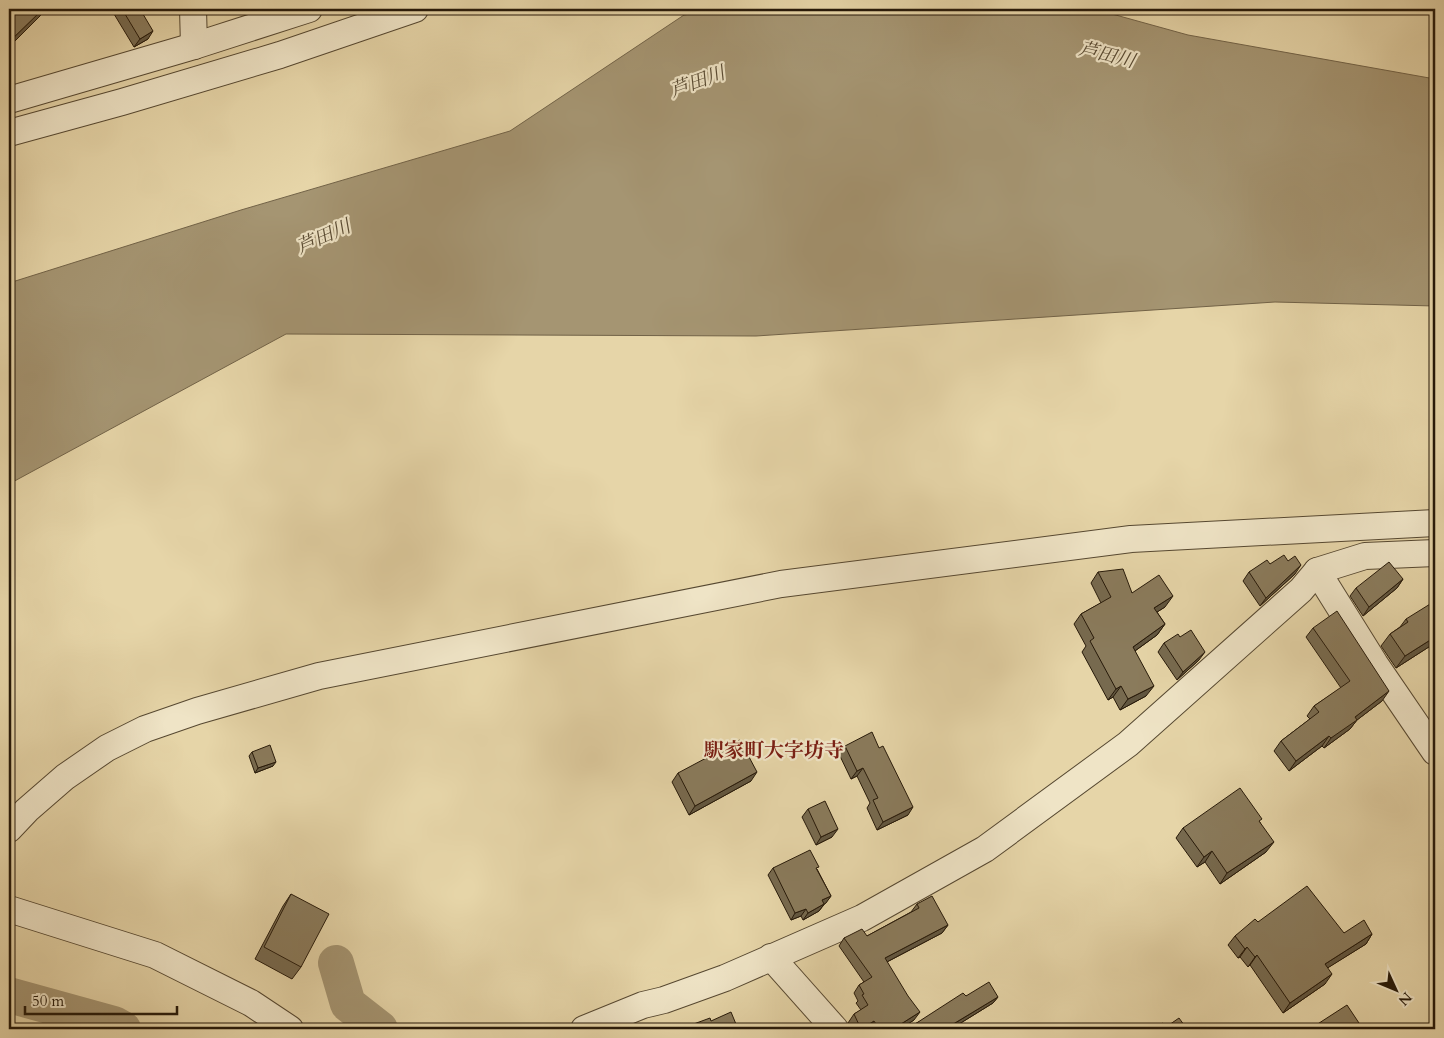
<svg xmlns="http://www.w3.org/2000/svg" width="1444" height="1038" font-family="Cardo,'Noto Serif JP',serif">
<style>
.water{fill:#a59572;stroke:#726348}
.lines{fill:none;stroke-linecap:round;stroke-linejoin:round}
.river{stroke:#a59572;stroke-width:36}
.minor-casing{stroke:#564831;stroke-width:28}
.minor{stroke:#efe4c6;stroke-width:26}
.wall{fill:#776a4f;stroke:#261909}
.shaded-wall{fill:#615640;stroke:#261909}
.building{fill:#8a7b5c;stroke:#261909}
.labels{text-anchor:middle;stroke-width:4.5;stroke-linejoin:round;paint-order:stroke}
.water-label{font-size:19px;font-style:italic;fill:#594b33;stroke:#efe4c6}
.quarter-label{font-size:20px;font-weight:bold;fill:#7a1f14;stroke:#efe4c6}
</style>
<rect width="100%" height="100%" fill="#e6d5a8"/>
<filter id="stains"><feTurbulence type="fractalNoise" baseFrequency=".004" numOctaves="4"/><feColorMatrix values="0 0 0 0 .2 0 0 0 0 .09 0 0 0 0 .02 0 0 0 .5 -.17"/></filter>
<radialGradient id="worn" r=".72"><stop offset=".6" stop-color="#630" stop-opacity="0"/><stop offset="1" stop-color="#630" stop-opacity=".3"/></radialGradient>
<path class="water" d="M 720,9 L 1094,9 L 1188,35 L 1435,79 L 1435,306 L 1275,302 L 756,336 L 286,334 L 9,484 L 9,283 L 241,210 L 510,131 L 684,15 Z"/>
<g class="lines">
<g class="river">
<path d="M 336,963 L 348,1004 L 380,1029"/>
<path d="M 9,995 L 114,1024 L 123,1029"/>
</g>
<g class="minor-casing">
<g id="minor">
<path d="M 193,9 L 194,46"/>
<path d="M 9,100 L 194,46 L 309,9"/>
<path d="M 9,133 L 122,102 L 280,55 L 415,9"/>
<path d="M 1317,571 L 1375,664 L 1435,752"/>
<path d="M 9,829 L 27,810 L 65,777 L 107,748 L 145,729 L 197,711 L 319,676 L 781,584 L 1131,539 L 1435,523"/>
<path d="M 9,909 L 155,955 L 251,1003 L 290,1029"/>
<path d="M 771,957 L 835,1029"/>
<path d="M 584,1029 L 643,1005 L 664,1000 L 725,978 L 862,918 L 985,849 L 1128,744 L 1301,590 L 1317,571 L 1365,556 L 1435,553"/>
</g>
</g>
<use href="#minor" class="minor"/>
</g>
<g class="wall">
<path d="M 111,9 L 140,9 L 148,39 L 134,47 Z"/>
<path d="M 1270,564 L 1295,574 L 1260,606 L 1243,581 L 1249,572 Z"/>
<path d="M 1098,572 L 1132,593 L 1165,607 L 1157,612 L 1165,624 L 1157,635 L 1135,651 L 1146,696 L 1120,710 L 1113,697 L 1108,700 L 1082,652 L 1086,646 L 1074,624 L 1081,614 L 1101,603 L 1091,583 Z"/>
<path d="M 1403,579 L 1397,588 L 1363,616 L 1350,596 L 1356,588 Z"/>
<path d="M 1406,619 L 1435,643 L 1396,668 L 1381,646 L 1390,634 L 1400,627 Z"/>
<path d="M 1313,628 L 1382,701 L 1357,720 L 1350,729 L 1324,748 L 1322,746 L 1289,771 L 1274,751 L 1281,741 L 1310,719 L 1307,716 L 1314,706 L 1341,688 L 1306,637 Z"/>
<path d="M 1180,637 L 1199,660 L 1177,680 L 1158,652 L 1164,643 Z"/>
<path d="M 845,746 L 908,815 L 877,830 L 867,808 L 870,803 L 857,776 L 851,779 L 839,754 Z"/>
<path d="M 252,752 L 273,766 L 255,773 L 249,756 Z"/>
<path d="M 678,773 L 751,781 L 689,815 L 672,782 Z"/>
<path d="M 808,809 L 832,837 L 816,845 L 802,817 Z"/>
<path d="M 1260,822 L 1266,852 L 1220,884 L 1205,862 L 1197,867 L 1176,838 L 1183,828 Z"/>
<path d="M 773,868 L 817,869 L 831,896 L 819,911 L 803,920 L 801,916 L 791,920 L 768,875 Z"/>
<path d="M 291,894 L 301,967 L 292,979 L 255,959 L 283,906 Z"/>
<path d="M 917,904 L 948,925 L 942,933 L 887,962 L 914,1020 L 900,1029 L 851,1029 L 848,1023 L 854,1014 L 861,1010 L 856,1003 L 858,1001 L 854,993 L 859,985 L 864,982 L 839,946 L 844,938 L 867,936 L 911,912 Z"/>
<path d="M 1258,922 L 1344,933 L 1372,934 L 1366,944 L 1327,968 L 1325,984 L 1283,1013 L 1250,965 L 1248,967 L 1240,957 L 1238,958 L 1228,945 L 1235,936 Z"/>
<path d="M 966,996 L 998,997 L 993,1003 L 951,1029 L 912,1029 L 915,1024 Z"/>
</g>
<g class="shaded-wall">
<path d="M 43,9 L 45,9 L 40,16 L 9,47 L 9,42 Z"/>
<path d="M 153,31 L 148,39 L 134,47 L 140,39 Z"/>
<path d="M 1301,565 L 1295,574 L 1260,606 L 1266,598 Z"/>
<path d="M 1403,579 L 1397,588 L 1363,616 L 1369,607 Z"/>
<path d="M 1173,596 L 1165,607 L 1146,619 L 1154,608 Z"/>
<path d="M 1165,624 L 1157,635 L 1125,658 L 1133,647 Z"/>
<path d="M 1435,637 L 1435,643 L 1396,668 L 1405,656 Z"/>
<path d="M 1205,652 L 1199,660 L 1177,680 L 1183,672 Z"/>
<path d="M 1121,686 L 1113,697 L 1108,700 L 1116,689 Z"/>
<path d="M 1154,686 L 1146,696 L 1120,710 L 1128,699 Z"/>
<path d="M 1389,691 L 1382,701 L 1357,720 L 1350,729 L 1324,748 L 1331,738 L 1355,717 Z"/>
<path d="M 1329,736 L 1322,746 L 1289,771 L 1296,761 Z"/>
<path d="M 276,762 L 273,766 L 255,773 L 258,768 Z"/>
<path d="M 863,768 L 857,776 L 851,779 L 857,771 Z"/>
<path d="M 757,772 L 751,781 L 689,815 L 695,806 Z"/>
<path d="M 913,807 L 908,815 L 877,830 L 883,822 Z"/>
<path d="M 838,829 L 832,837 L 816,845 L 821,837 Z"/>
<path d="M 1274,842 L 1266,852 L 1220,884 L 1227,873 Z"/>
<path d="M 1212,851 L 1205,862 L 1197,867 L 1204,857 Z"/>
<path d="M 831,896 L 826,903 L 818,908 L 822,900 Z"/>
<path d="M 824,904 L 819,911 L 803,920 L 808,913 Z"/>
<path d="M 806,909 L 801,916 L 791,920 L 795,913 Z"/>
<path d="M 948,925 L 942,933 L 879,966 L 885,958 Z"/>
<path d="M 1372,934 L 1366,944 L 1318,974 L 1325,964 Z"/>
<path d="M 1247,947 L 1240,957 L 1238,958 L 1245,949 Z"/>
<path d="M 1257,955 L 1250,965 L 1248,967 L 1255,957 Z"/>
<path d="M 1332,974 L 1325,984 L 1283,1013 L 1290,1003 Z"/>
<path d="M 998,997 L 993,1003 L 951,1029 L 945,1029 Z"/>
<path d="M 920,1012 L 914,1020 L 900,1029 L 893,1029 Z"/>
<path d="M 874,1021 L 869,1029 L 862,1029 Z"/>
</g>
<g class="building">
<path d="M 9,9 L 43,9 L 9,42 Z"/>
<path d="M 122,9 L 140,9 L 153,31 L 140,39 Z"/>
<path d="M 1284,555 L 1288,561 L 1295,556 L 1301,565 L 1266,598 L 1249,572 L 1267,560 L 1270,564 Z"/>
<path d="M 1389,562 L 1403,579 L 1369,607 L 1356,588 Z"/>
<path d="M 1123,569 L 1132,593 L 1159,575 L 1173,596 L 1154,608 L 1165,624 L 1133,647 L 1154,686 L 1128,699 L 1121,686 L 1116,689 L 1090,641 L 1094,638 L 1081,614 L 1111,597 L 1098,572 Z"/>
<path d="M 1435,601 L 1435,637 L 1405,656 L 1390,634 L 1408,622 L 1406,619 Z"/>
<path d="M 1337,611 L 1389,691 L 1355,717 L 1357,720 L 1331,738 L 1329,736 L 1296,761 L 1281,741 L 1319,712 L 1314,706 L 1350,681 L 1313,628 Z"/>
<path d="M 1191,630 L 1205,652 L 1183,672 L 1164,643 L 1178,634 L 1180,637 Z"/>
<path d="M 872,732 L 879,748 L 883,746 L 913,807 L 883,822 L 873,800 L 878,798 L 863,768 L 857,771 L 845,746 Z"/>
<path d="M 740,740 L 757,772 L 695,806 L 678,773 Z"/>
<path d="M 270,745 L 276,762 L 258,768 L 252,752 Z"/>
<path d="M 1240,788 L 1262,819 L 1259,821 L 1274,842 L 1227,873 L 1212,851 L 1204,857 L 1183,828 Z"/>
<path d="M 825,801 L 838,829 L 821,837 L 808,809 Z"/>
<path d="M 810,850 L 819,867 L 816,868 L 831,896 L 822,900 L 824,904 L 808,913 L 806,909 L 795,913 L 773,868 Z"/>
<path d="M 1307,886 L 1344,933 L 1364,920 L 1372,934 L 1325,964 L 1332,974 L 1290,1003 L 1257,955 L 1255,957 L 1247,947 L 1245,949 L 1235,936 L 1255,919 L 1258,922 Z"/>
<path d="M 291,894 L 329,914 L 301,967 L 264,947 Z"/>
<path d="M 932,896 L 948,925 L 885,958 L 908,996 L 920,1012 L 893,1029 L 879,1029 L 874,1021 L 861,1029 L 854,1014 L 868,1005 L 862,995 L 864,994 L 859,985 L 872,977 L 844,938 L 862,929 L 867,936 L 919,908 L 917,904 Z"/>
<path d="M 989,982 L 998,997 L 945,1029 L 919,1029 L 915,1024 L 963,993 L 966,996 Z"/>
<path d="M 1347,1005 L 1363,1029 L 1315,1029 L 1313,1027 Z"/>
<path d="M 731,1012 L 738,1029 L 693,1029 L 691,1025 L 710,1018 L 711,1021 Z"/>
<path d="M 1179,1018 L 1187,1029 L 1153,1029 L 1163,1023 L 1166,1027 Z"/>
</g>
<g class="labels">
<g class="water-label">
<text transform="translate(1107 54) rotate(14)" y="7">芦田川</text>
<text transform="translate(697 81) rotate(-20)" y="7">芦田川</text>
<text transform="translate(323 236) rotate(-24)" y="7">芦田川</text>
</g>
<g class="quarter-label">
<text x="774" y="757">駅家町大字坊寺</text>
</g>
</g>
<rect width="1444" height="1038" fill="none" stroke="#e6d5a8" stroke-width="30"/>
<rect x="10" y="10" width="1424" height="1018" fill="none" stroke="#261909" stroke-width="2.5"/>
<rect x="15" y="15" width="1414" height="1008" fill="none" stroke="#261909"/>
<g transform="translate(1396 990) rotate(134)" stroke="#efe4c6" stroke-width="4" paint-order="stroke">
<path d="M0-4L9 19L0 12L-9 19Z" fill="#261909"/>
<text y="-8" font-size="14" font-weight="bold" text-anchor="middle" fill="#261909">N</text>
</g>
<path d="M25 1006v8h152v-8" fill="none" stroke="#261909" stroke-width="2.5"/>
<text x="32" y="1006" font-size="15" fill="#261909" stroke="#efe4c6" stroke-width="4" paint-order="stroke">50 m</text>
<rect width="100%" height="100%" filter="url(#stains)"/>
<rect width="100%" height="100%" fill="url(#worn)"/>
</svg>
